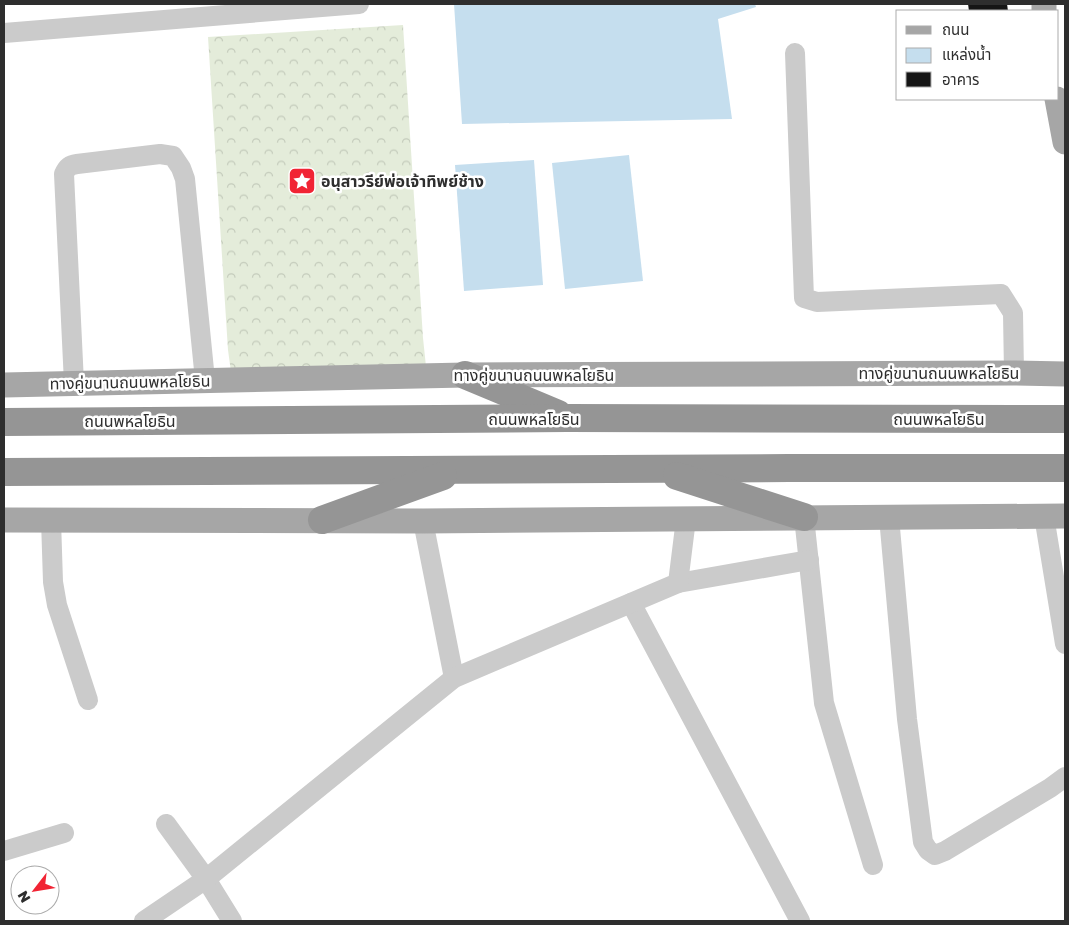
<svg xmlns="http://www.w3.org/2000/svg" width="1069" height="925" font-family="'Golos Text','Noto Sans Thai',sans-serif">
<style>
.forest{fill:url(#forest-crowns)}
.water{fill:#c5deee}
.building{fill:#151515}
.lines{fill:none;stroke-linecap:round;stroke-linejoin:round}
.minor{stroke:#cbcbcb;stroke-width:20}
.major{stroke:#a6a6a6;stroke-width:25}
.highway{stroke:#959595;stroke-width:28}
.labels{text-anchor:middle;stroke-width:5;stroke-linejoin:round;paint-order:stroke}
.poi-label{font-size:16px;font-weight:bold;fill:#2e2e2e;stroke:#fff;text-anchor:start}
.street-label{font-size:16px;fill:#2e2e2e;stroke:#fff}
</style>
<defs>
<pattern id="forest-crowns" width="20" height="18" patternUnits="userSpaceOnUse" patternTransform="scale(1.25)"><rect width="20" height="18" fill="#e4ecda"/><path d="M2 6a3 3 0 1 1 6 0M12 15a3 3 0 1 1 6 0" fill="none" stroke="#c4cbbb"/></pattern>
</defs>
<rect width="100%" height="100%" fill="#fff"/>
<path class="forest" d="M 403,25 L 423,338 L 427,376 L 232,379 L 228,350 L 208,37 Z"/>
<g class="water">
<path d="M 454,4 L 755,4 L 756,7 L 718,19 L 732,119 L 462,124 Z"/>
<path d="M 629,155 L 643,281 L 565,289 L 552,163 Z"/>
<path d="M 534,160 L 543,285 L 464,291 L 455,165 Z"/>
</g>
<path class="building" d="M 968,4 L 1007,4 L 1008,11 L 969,11 Z"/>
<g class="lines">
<g class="minor">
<path d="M 4,33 L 359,4"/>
<path d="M 795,53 L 804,298 L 817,302 L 1001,294 L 1013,313 L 1014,373"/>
<path d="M 74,383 L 64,174 C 67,167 70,165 77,164 L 160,154 L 173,156 L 181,168 L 185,179 L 205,380"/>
<path d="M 1044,516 L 1065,644"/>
<path d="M 804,517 L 824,703 L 873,865"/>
<path d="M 889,517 L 907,719 L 923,842 L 928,850 L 935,855 L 945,851 L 1050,788 L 1065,777"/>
<path d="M 51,520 L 53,582 L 57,605 L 88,700"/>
<path d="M 423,521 L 454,678"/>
<path d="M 678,583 L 809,560"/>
<path d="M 631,603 L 800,921"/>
<path d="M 166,824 L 206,879 L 232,921"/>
<path d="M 4,851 L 64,833"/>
<path d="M 144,921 L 206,879 L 454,678 L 678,583 L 686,519"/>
</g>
<g class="major">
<path d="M 1044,4 L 1044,11"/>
<path d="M 1057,99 L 1065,142"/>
<path d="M 4,385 L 465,375 L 1014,373 L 1065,374"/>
<path d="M 4,520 L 423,521 L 1065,516"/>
</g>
<g class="highway">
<path d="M 465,375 L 558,414"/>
<path d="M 4,422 L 567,418 L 1065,419"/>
<path d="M 4,472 L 789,468 L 1065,468"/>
<path d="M 677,476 L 804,517"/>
<path d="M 322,520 L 443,476"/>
</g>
</g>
<defs>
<g id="sight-square" transform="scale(1.4375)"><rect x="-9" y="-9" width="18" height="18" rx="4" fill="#f12434" stroke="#fff"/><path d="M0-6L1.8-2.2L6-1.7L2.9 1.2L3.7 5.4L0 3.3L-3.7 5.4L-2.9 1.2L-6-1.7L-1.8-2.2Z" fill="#fff"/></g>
</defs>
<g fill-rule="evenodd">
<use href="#sight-square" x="302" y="181"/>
</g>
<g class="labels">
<g class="poi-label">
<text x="321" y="187">อนุสาวรีย์พ่อเจ้าทิพย์ช้าง</text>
</g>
<g class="street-label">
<text x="939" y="379">ทางคู่ขนานถนนพหลโยธิน</text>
<text x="534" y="381">ทางคู่ขนานถนนพหลโยธิน</text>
<text transform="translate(130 382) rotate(-1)" y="6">ทางคู่ขนานถนนพหลโยธิน</text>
<text x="534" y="425">ถนนพหลโยธิน</text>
<text x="939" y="425">ถนนพหลโยธิน</text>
<text x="130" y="427">ถนนพหลโยธิน</text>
</g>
</g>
<rect width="1069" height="925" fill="none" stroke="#2e2e2e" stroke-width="10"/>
<rect x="896" y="10" width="162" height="90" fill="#ffffff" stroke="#ababab"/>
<rect x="906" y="26" width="25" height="8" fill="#a6a6a6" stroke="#ababab"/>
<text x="942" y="35" font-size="15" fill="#2e2e2e">ถนน</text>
<rect x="906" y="48" width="25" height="15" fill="#c5deee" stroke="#ababab"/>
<text x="942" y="60" font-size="15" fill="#2e2e2e">แหล่งน้ำ</text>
<rect x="906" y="72" width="25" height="15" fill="#151515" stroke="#ababab"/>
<text x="942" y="85" font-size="15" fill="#2e2e2e">อาคาร</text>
<g transform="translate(35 890) rotate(239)"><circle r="24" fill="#ffffff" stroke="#ababab"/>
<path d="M0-4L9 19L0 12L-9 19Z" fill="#f12434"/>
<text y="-8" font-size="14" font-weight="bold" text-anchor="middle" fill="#2e2e2e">N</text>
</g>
</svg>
